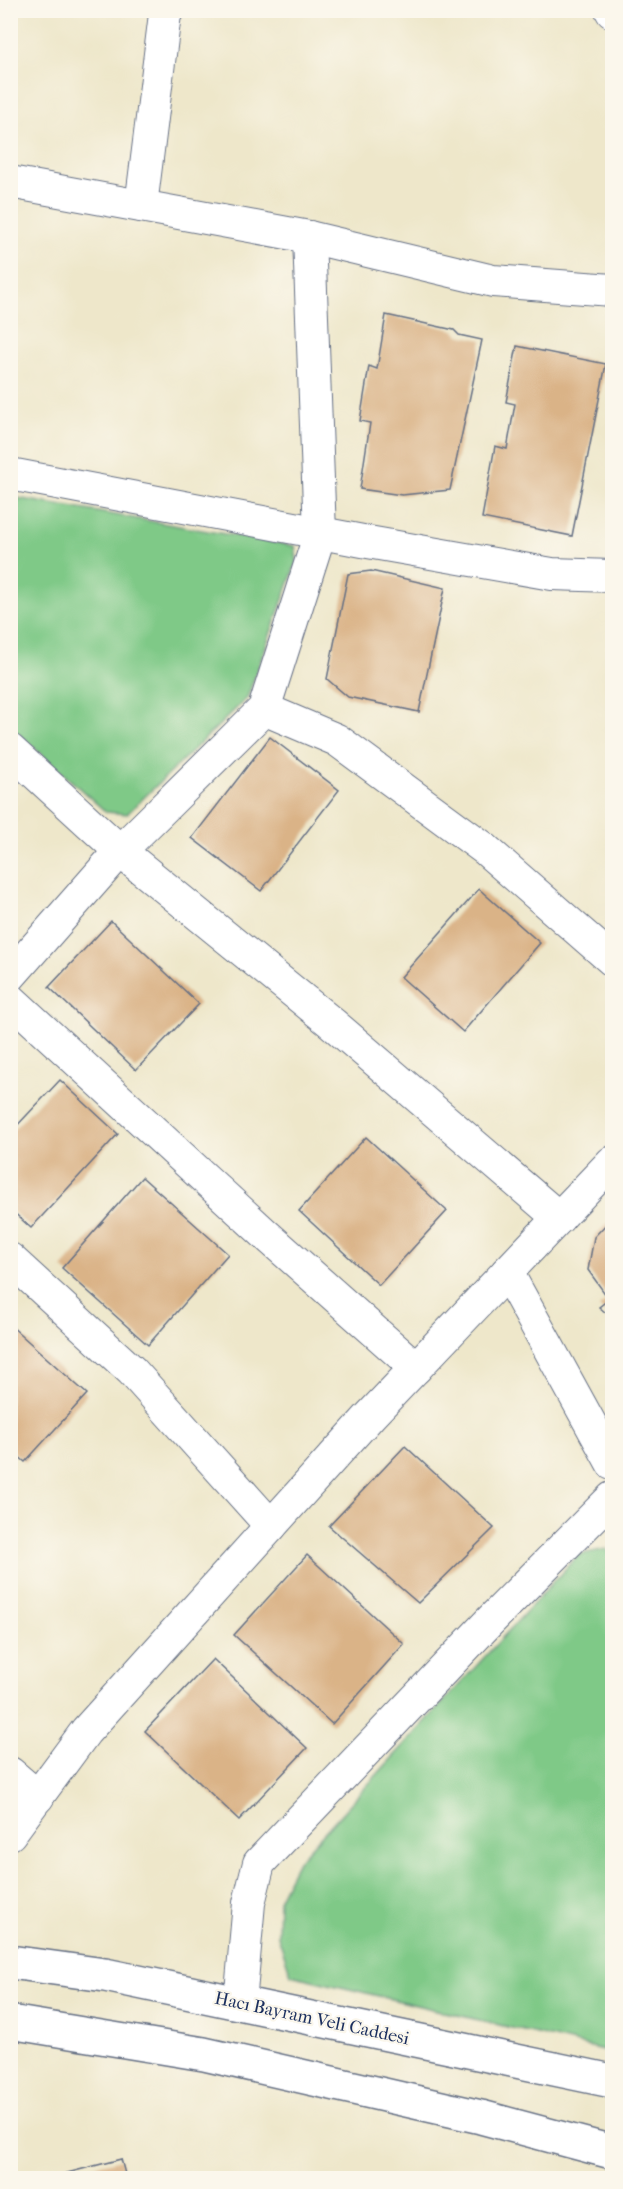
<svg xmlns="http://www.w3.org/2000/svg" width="623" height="2189" font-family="'IM FELL French Canon',serif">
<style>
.green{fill:#7fc987;stroke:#4d7c72;stroke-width:1.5}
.building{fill:#dab387}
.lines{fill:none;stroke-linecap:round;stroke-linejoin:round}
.minor-casing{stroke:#656f84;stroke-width:34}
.major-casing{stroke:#656f84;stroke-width:36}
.minor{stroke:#fff;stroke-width:32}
.major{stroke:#fff;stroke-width:33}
.labels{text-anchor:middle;stroke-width:4.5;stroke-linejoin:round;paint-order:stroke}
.street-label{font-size:18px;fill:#1b2f5e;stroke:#fbf7ec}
</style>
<rect width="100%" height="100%" fill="#fbf7ec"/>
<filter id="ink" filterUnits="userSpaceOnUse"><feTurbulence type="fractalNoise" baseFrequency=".0167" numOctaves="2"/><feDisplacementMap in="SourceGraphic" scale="12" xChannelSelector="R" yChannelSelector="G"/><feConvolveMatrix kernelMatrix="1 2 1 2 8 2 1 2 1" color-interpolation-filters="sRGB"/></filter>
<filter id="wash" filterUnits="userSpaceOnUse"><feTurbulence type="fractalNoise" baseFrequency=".008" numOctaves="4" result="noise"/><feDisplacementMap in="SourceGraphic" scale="24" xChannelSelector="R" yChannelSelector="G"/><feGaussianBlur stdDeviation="1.35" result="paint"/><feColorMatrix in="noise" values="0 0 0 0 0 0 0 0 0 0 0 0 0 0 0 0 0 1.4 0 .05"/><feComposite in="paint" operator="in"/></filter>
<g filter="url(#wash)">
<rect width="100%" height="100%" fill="#eee7ca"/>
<g class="green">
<path d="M 11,497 L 295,546 L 297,561 L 247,698 L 127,814 L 106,812 L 11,727 Z"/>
<path d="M 606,1549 L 612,1555 L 612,2052 L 291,1975 L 278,1936 L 279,1898 L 298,1861 L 578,1555 Z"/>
</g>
<g id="blocks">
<g class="building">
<path d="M 386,315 L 454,330 L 459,335 L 482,340 L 450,490 L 402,495 L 360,489 L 370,423 L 360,421 L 369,366 L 377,369 Z"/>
<path d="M 517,346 L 606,364 L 572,536 L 482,518 L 495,446 L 507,449 L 515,404 L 506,402 Z"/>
<path d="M 371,571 L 445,588 L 419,712 L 348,697 L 327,679 L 348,574 Z"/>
<path d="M 270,737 L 339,790 L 261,891 L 192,838 Z"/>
<path d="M 479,889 L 540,943 L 463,1032 L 401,977 Z"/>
<path d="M 111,921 L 199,1004 L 136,1070 L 49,987 Z"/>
<path d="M 60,1080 L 118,1134 L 31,1228 L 10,1209 L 10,1133 Z"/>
<path d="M 366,1137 L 447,1211 L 379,1285 L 299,1211 Z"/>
<path d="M 142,1177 L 228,1254 L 148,1345 L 62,1268 Z"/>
<path d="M 612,1218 L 612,1318 L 599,1307 L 609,1299 L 588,1270 L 594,1237 Z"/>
<path d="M 10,1325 L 87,1394 L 25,1462 L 10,1449 Z"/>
<path d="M 405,1446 L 494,1528 L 418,1603 L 329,1526 Z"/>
<path d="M 307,1555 L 404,1644 L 332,1724 L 234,1635 Z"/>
<path d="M 213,1659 L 307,1748 L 239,1820 L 145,1731 Z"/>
<path d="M 121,2159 L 126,2178 L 48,2178 Z"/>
</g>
</g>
</g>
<g filter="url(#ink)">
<use href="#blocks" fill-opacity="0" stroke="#656f84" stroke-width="1.5"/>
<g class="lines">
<g class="minor-casing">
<g id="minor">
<path d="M 611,10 L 612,12"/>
<path d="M 10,182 L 309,237 L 493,281 L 612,290"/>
<path d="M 141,206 L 165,14 L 168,10"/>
<path d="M 10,474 L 368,542 L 552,574 L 612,576"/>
<path d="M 264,709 L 337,740 L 485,849 L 612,960"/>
<path d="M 10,750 L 120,851 L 333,1024 L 559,1218"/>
<path d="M 10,976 L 120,851 L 264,709 L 320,533 L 309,237"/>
<path d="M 10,999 L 264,1233 L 416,1368"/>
<path d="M 10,1259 L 132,1371 L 271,1526"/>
<path d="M 507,1272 L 612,1463"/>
<path d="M 10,1773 L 38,1797"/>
<path d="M 10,1834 L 86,1731 L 370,1416 L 612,1162"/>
<path d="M 240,2003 L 249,1903 L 259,1863 L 489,1622 L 612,1498"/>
</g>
</g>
<g class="major-casing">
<g id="major">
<path d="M 10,1962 L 105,1975 L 612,2081"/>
<path d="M 10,2022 L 204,2054 L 481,2117 L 612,2152"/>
</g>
</g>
<use href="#minor" class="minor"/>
<use href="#major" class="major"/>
</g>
</g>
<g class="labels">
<g class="street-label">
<text transform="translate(312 2018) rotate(12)" y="6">Hacı Bayram Veli Caddesi</text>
</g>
</g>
<rect width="623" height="2189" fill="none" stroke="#fbf7ec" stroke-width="36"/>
</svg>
